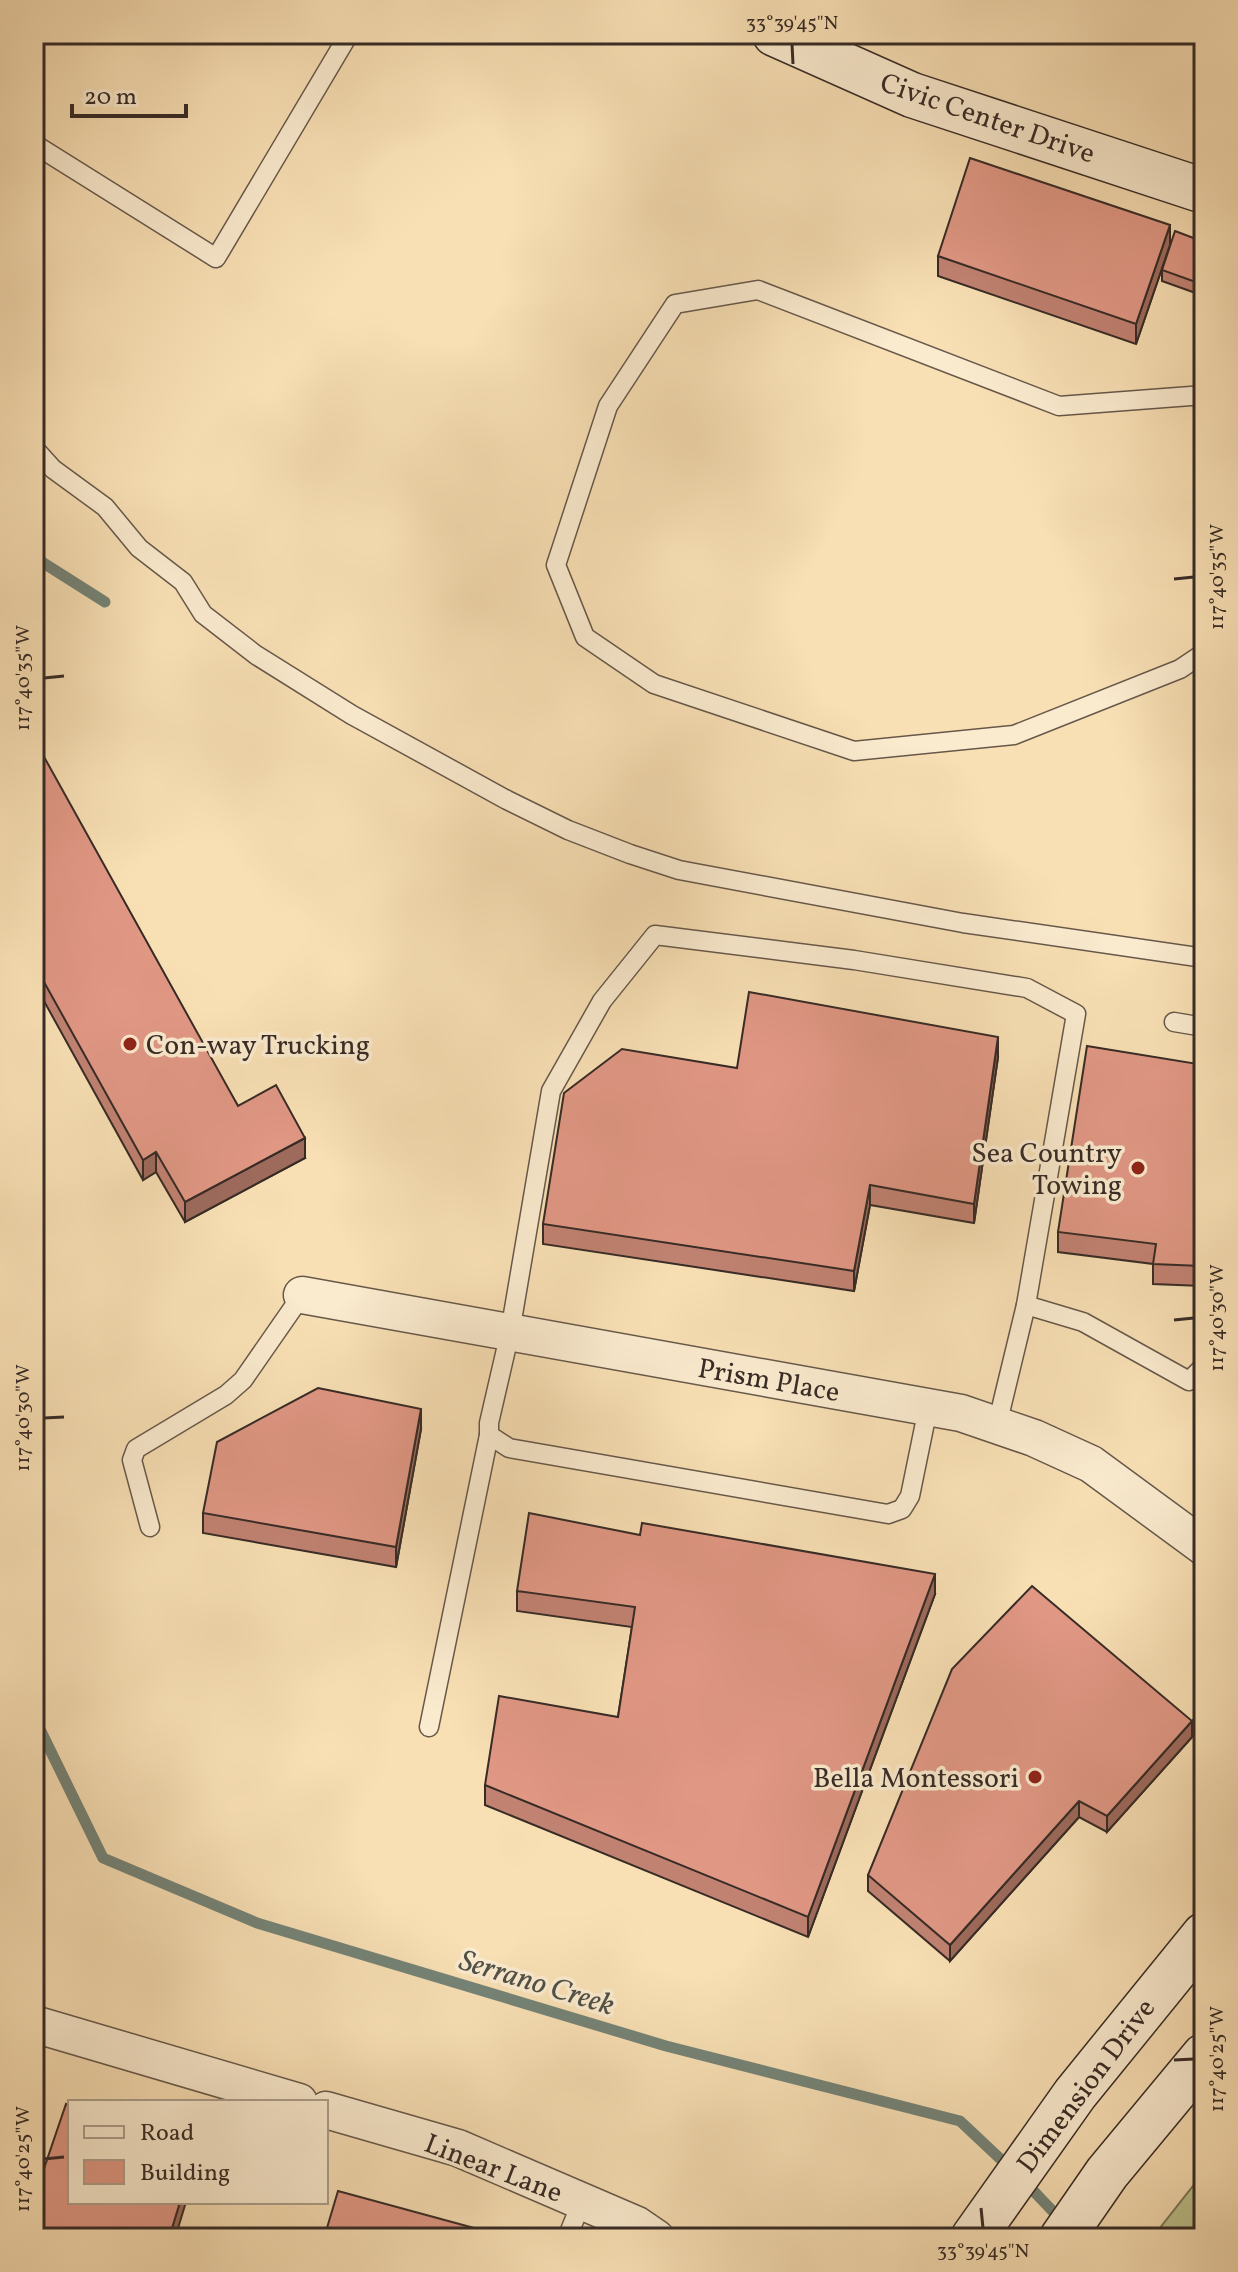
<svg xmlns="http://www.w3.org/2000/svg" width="1238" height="2272" font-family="Vollkorn,serif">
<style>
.green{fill:#bdc28d;stroke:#7a765a;stroke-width:2}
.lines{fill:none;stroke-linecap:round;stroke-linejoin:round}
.stream{stroke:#748377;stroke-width:11}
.lane-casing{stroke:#67584a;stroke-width:21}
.street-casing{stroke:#67584a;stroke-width:39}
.secondary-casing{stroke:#372b26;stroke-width:47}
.lane{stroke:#faeace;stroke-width:18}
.street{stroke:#faeace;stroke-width:36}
.secondary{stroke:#faeace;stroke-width:44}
.wall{fill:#c18272;stroke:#372b26;stroke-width:2}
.shaded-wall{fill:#9d6a5c;stroke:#372b26;stroke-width:2}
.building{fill:#e09784;stroke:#372b26;stroke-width:2}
.ticks{fill:none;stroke:#372b26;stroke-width:3}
.poi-dot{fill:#8f2418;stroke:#faeace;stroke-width:3}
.labels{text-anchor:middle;stroke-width:7;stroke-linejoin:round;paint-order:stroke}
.street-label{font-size:28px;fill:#372b26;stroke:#faeace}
.poi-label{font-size:28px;fill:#372b26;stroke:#faeace;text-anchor:end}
.water-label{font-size:30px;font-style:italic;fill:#505048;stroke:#faeace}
.neatline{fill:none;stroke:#372b26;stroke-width:3}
.ticks-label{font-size:20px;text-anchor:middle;fill:#372b26}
</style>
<rect width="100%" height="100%" fill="#f8dfb4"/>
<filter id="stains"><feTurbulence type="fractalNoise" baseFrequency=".0025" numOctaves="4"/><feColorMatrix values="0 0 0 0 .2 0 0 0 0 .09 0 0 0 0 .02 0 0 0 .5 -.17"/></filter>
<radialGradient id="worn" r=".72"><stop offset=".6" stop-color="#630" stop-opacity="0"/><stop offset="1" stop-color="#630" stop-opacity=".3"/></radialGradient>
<path class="green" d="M 1204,2172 L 1204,2238 L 1152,2238 Z"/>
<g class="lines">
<g class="stream">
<path d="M 34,557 L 105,602"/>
<path d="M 34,1717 L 103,1858 L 257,1923 L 666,2046 L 960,2121 L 1010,2168"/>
<path d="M 1025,2182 L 1063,2222"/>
</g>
<g class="lane-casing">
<g id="lane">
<path d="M 34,144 L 216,258 L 349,34"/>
<path d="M 1204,395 L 1059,406 L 758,290 L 675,304 L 608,406 L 556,565 L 585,637 L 654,684 L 854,751 L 1014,735 L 1180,669 L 1204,653"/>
<path d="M 34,448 L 53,469 L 105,507 L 139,548 L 183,582 L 203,614 L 256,655 L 352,715 L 507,800 L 568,830 L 630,854 L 679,870 L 963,923 L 1204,958"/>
<path d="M 1174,1022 L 1204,1027"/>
<path d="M 928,1408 L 910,1496 L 902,1509 L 888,1514 L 509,1448 L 489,1435 L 489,1423 L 510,1332 L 551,1091 L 602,1001 L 655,935 L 854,960 L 1027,988 L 1076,1014 L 1026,1305"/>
<path d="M 997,1425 L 1026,1305 L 1083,1322 L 1189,1381 L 1204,1366"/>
<path d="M 150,1527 L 132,1460 L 136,1449 L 226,1395 L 243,1380 L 302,1295"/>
<path d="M 429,1727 L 489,1435"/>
<path d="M 567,2238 L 582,2201"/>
</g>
</g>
<g class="street-casing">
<g id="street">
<path d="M 302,1295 L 961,1413 L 1034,1438 L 1091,1464 L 1204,1547"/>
<path d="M 34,2024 L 299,2102"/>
<path d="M 326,2110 L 458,2148 L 637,2225 L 656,2238"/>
</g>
</g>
<g class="secondary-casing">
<g id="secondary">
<path d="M 775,34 L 912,95 L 1204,191"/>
<path d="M 973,2238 L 1075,2094 L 1204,1935"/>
<path d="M 1062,2238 L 1107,2173 L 1204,2056"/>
</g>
</g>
<use href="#lane" class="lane"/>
<use href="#street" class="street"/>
<use href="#secondary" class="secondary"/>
</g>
<g class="wall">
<path d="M 1204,242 L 1204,296 L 1162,281 L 1162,270 Z"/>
<path d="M 1170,245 L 1136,344 L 938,276 L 938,256 Z"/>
<path d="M 34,760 L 238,1106 L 305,1158 L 185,1222 L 156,1172 L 143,1180 L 34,983 Z"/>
<path d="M 998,1057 L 974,1223 L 870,1205 L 854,1291 L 543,1244 L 543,1224 L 737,1068 Z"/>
<path d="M 1204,1065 L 1204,1277 L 1202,1286 L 1153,1284 L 1153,1264 L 1058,1252 L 1058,1232 Z"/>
<path d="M 421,1429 L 396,1567 L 203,1533 L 203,1513 Z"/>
<path d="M 517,1591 L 935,1594 L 808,1937 L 485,1805 L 485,1785 L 618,1717 L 632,1627 L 517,1611 Z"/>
<path d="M 1192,1737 L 1107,1832 L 1079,1817 L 950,1961 L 868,1891 L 868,1875 Z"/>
</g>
<g class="shaded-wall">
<path d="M 1170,225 L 1170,245 L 1136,344 L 1136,324 Z"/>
<path d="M 998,1037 L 998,1057 L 974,1223 L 974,1204 Z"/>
<path d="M 305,1138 L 305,1158 L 185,1222 L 185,1202 Z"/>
<path d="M 156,1152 L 156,1172 L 143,1180 L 143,1160 Z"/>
<path d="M 870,1185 L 870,1205 L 854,1291 L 854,1271 Z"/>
<path d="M 1204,1257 L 1204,1277 L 1202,1286 L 1202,1266 Z"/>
<path d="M 421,1409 L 421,1429 L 396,1567 L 396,1547 Z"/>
<path d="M 935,1574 L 935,1594 L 808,1937 L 808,1917 Z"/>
<path d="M 1192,1721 L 1192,1737 L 1107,1832 L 1107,1816 Z"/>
<path d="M 1079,1801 L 1079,1817 L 950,1961 L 950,1945 Z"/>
<path d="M 180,2202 L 186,2202 L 175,2238 L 169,2238 Z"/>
</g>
<g class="building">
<path d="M 970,158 L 1170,225 L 1136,324 L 938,256 Z"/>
<path d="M 1175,231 L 1204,242 L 1204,285 L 1162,270 Z"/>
<path d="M 43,755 L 238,1106 L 276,1085 L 305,1138 L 185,1202 L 156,1152 L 143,1160 L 34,964 L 34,760 Z"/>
<path d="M 749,992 L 998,1037 L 974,1204 L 870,1185 L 854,1271 L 543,1224 L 564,1093 L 622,1049 L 737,1068 Z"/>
<path d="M 1087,1046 L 1204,1065 L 1204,1257 L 1202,1266 L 1153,1264 L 1156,1244 L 1058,1232 Z"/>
<path d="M 318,1388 L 421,1409 L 396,1547 L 203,1513 L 217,1442 Z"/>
<path d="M 529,1513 L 640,1535 L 642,1523 L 935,1574 L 808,1917 L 485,1785 L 499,1696 L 618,1717 L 635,1607 L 517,1591 Z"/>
<path d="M 1032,1586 L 1192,1721 L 1107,1816 L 1079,1801 L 950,1945 L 868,1875 L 952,1669 Z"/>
<path d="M 66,2104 L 70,2106 L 70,2202 L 180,2202 L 169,2238 L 34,2238 L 34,2193 L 37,2189 Z"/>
<path d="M 338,2191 L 474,2228 L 471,2238 L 324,2238 Z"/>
</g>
<path class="ticks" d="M 792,44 L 793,64M 1174,579 L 1194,577M 44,678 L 64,676M 1174,1320 L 1194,1318M 44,1418 L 64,1417M 1174,2060 L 1194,2059M 44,2159 L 64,2157M 981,2208 L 983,2228"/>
<g class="poi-dot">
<circle cx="130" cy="1044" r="8"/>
<circle cx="1138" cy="1168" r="8"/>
<circle cx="1035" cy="1777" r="8"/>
</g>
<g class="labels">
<g class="street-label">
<text transform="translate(988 117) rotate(19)" y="10">Civic Center Drive</text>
<text transform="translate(769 1379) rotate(10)" y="10">Prism Place</text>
<text transform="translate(1085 2085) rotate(-53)" y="10">Dimension Drive</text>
<text transform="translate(494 2167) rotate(21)" y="10">Linear Lane</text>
</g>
<g class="poi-label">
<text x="146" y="1054" text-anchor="start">Con-way Trucking</text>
<text x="1122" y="1162">Sea Country<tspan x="1122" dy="32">Towing</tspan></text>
<text x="1019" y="1787">Bella Montessori</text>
</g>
<g class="water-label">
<text transform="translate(537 1982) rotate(17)" y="10">Serrano Creek</text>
</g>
</g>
<rect width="1238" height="2272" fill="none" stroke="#f8dfb4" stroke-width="88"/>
<rect x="68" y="2100" width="260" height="104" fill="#faeace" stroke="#ac9e8b" stroke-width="2"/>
<rect x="84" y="2126" width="40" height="12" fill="#faeace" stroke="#ac9e8b" stroke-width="2"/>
<text x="140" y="2140" font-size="24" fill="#372b26">Road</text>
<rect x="84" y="2160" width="40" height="24" fill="#e09784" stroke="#ac9e8b" stroke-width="2"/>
<text x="140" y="2180" font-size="24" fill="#372b26">Building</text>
<path d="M72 104v12h114v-12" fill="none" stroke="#372b26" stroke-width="4"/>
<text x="84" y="104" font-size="24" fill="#372b26" stroke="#faeace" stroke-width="6" paint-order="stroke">20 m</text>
<rect x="44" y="44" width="1150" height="2184" class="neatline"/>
<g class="ticks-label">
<text x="792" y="29">33°39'45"N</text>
<text transform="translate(1216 577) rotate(-90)" y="7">117°40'35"W</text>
<text transform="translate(22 678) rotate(-90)" y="7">117°40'35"W</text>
<text transform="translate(1216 1318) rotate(-90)" y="7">117°40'30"W</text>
<text transform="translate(22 1418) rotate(-90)" y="7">117°40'30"W</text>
<text transform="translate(1216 2059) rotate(-90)" y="7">117°40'25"W</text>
<text transform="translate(22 2159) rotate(-90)" y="7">117°40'25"W</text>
<text x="983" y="2257">33°39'45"N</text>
</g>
<rect width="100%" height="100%" filter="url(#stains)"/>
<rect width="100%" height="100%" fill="url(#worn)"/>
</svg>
